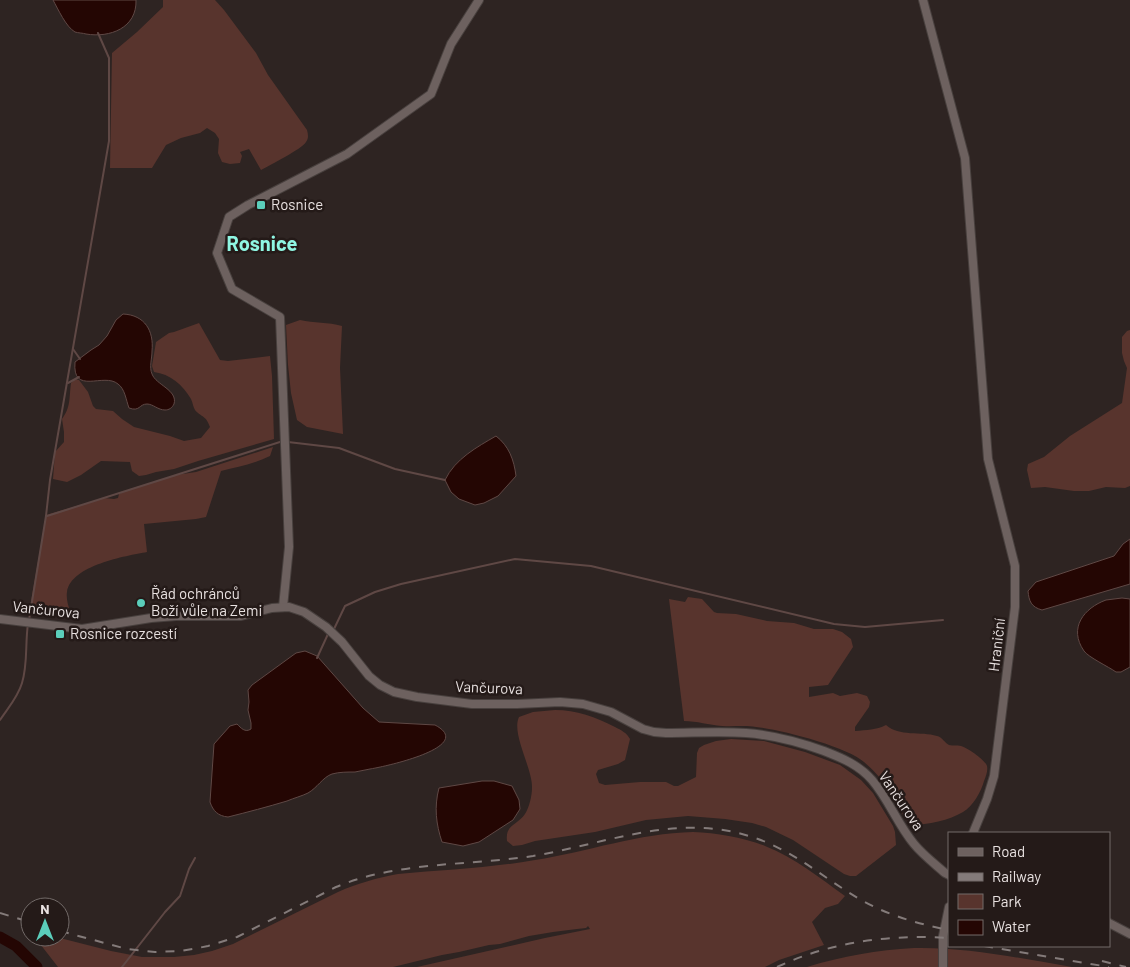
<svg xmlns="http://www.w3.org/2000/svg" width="1130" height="967" font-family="Barlow,sans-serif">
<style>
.green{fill:#58342d}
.water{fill:#240603;stroke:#5f4845}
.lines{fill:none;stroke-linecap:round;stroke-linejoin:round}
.stream{stroke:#5f4845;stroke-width:2}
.river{stroke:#240603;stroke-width:11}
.tertiary-casing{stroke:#48403e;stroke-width:10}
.tertiary{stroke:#6d615f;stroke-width:8}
.rail{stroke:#847b7a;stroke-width:2;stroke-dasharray:9 9;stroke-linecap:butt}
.poi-dot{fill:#5bcebb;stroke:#241a18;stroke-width:2}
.labels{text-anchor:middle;stroke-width:5;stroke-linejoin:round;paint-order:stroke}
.poi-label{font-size:15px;fill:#e8e1e0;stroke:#241a18;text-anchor:start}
.street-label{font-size:15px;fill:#e8e1e0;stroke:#241a18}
.district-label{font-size:20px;font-weight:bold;fill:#8ff6e3;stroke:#241a18}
</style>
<rect width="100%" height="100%" fill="#2e2422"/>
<g class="green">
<path d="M 163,0 L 215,0 L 224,10 L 256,53 L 268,75 L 307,130 C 308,134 309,138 306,142 C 302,149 270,165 261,170 L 249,149 L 240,152 L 242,156 L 240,163 L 230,164 L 222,162 L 218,153 L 219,139 L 215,133 L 207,128 L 200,133 L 181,138 L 166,145 L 152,168 L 110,168 L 112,53 L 137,32 L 163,7 Z"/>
<path d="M 300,320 C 314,323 328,322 342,326 L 340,368 L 343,434 L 307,427 L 297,420 L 291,393 L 288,365 L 286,325 Z"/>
<path d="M 199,323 L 220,360 L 228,361 L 270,356 L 272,376 L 274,439 L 198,461 L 174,469 L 156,472 L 146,475 L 139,476 L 132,471 L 130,462 L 101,461 L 81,475 L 67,482 L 53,479 L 55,452 L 64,442 L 64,432 L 62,419 C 71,407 69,398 71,383 L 75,379 L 79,380 L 88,392 L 93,406 L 96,409 L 113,411 L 122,419 L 134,427 L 170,436 L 184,441 L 201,438 L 210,427 C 206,415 202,418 195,410 C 193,407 193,403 191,399 C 183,385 170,374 154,372 L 152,366 L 156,342 L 169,333 L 174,332 Z"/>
<path d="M 1130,330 L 1130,486 L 1125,488 L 1106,487 L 1089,491 L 1074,491 L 1045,487 L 1031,488 L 1027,470 L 1028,464 L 1044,457 L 1070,436 L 1122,403 L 1127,368 L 1124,361 L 1122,353 L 1122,337 L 1127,331 Z"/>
<path d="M 273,447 L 270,456 C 254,464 238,467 221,471 L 206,517 L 196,519 L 144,524 L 147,552 C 126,556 71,565 67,592 C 66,598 68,605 70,611 C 69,612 69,613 68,614 C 62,619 37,614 29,613 L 46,515 L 104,498 L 114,499 L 118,498 L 119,494 L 130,489 L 176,475 L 196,472 Z"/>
<path d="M 688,597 L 702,599 L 714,612 L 717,613 L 736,614 L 767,621 L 794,623 L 814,629 L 833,629 L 842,632 L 851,639 L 853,647 L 828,685 L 809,687 L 809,697 L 833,693 L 840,696 L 857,693 L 867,696 L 870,702 L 869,707 L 855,727 L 855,731 C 867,730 876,730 886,725 C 899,737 921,731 937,736 C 942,737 945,743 949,745 C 953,746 957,745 961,746 C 968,748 985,760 987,766 C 988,771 986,776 984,781 C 981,792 973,806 963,812 C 950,820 927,825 912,825 C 900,815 895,799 887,787 C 881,778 872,769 864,762 C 848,747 779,729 756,727 C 745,725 733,727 722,726 C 709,725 697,721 684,721 L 669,599 L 685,602 Z"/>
<path d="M 555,710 C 576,710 596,717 615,727 C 621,730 627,733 630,739 L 625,760 L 618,764 L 598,770 L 596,774 L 599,783 L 605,785 L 640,782 L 666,782 L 674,786 L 678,786 L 696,777 L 697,753 L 699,748 L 704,745 L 716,741 L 731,739 L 764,741 L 805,752 L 840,765 L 861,780 L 873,793 L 893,826 L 895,832 L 896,845 L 856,876 L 850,876 L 844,874 L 793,840 L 766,827 L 752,823 L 725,819 L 688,816 L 646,820 L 595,832 L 535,841 L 522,845 L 513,846 L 507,841 C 505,824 518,825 525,814 C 529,808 532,796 532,788 C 533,769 511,734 519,717 L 533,712 Z"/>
<path d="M 693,832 C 717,833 742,837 765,846 C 795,858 820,878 845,896 L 838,904 L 825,908 L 812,922 L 824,945 L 779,960 L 765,967 L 417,967 L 545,938 L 590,929 L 588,926 L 586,928 L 577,929 L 553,932 L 529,936 L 500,944 L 489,945 L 459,952 L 442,955 L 393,967 L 58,967 L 37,940 L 33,937 L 56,937 L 111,951 L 142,957 L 174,957 L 194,955 L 212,951 L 233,944 L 338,892 C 358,883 377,878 398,874 C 444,870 490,868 535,860 C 587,852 639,833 693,832 Z"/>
<path d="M 914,948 C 967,947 1019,958 1072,967 L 807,967 C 843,956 877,950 914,948 Z"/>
</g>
<g class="water">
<path d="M 53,0 L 136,0 C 137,28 110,38 86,34 C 83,33 78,33 75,32 C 66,27 58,9 53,0 Z"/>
<path d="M 123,314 C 145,315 154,331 152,351 C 152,359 149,367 152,374 C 156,385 178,390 174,404 C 172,408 169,410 165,410 C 158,410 153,404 147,404 C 139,404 140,412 129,408 C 126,400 125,389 118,384 C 104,372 72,396 75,362 L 91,350 L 99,345 L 107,336 L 116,320 Z"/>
<path d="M 496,436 C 509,446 514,460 516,476 L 498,496 L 484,503 L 475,505 L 459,499 L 451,492 L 445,480 C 455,459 477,447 496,436 Z"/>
<path d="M 1130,539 L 1130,584 L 1042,610 C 1031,607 1029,601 1028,591 L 1036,582 L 1114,556 L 1123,544 Z"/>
<path d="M 1122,598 L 1130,599 L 1130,667 L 1121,672 L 1116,672 C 1109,667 1088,657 1084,651 C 1068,628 1084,608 1106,600 C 1111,599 1117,599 1122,598 Z"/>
<path d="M 305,651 L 317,656 L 363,708 L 379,722 L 435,725 C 477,747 383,767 370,769 C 365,770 360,771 355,772 C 347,772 339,772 332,774 C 323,777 317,788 308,793 C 302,796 294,798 287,801 C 267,807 248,812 228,817 C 218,816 213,811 210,802 L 214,744 L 230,726 L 237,724 C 241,728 245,733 251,729 L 251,723 L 248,710 L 249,702 L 248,690 L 252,685 L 296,653 Z"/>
<path d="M 482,781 L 494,781 L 512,786 L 519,800 L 520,809 L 513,820 L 479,842 L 463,846 L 442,842 C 436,824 434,807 439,788 Z"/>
</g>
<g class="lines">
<g class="stream">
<path d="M 73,349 L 80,359"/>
<path d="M 68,383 L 79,377"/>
<path d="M 288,442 L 339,448 L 395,469 L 445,480"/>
<path d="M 47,516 L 283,441"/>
<path d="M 29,620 L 46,516 L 50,480 L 109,141 L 109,58 L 98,33"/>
<path d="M 334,629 L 345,606 L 375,592 L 401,584 L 515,559 L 591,566 L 834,624 L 865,627 L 943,620"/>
<path d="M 317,658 L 328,634"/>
<path d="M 0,720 C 8,708 18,697 22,683 C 28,664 25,643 28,624"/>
<path d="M 122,967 L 165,912 L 180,896 L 189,869 L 195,858"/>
</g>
<path class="river" d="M 0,937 L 16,946 L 37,967"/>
<g class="tertiary-casing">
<g id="tertiary">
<path d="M 923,0 L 965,158 L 988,459 L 1015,566 L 1015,607 L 994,776 L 987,799 L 973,833"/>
<path d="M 283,607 L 289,547 L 280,317 L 232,289 L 217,253 L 229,217 L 248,205 L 347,154 L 431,94 L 451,44 L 479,0"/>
<path d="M 0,619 L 82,629 L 151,618 L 176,616 L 241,616 L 272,608 L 289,607 L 304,612 L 326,627 L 342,642 L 369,676 L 380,685 L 394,692 L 417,697 L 472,704 L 517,704 L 560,702 L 583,704 L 611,712 L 643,729 L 654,732 L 666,733 C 692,733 720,731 746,733 C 773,735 799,742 824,751 C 842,758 859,765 872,780 C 889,800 898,825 914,844 C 923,855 935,864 945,873 L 949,875"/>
<path d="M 1109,923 L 1130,934"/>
<path d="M 943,967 L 943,936 L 949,907"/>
</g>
</g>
<use href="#tertiary" class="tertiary"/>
<g class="rail">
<path d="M 0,913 L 30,922"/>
<path d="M 60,931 L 127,949 L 155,952 L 180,951 L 193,949 L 208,946 L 237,937 L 336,887 C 398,861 468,866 533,856 C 604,844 677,813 749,836 C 793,849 824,879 863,901 C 890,916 919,924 949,930"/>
<path d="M 984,946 L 1109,967"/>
<path d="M 1102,961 L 1126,967"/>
<path d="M 777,967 C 830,942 891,934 949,938"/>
</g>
</g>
<g class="poi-dot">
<rect x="256" y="200" width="10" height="10" rx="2.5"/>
<circle cx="141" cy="603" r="5"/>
<rect x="55" y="629" width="10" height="10" rx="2.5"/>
</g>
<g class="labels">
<g class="poi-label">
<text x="271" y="210">Rosnice</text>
<text x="151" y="599">Řád ochránců<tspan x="151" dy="17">Boží vůle na Zemi</tspan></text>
<text x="70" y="639">Rosnice rozcestí</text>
</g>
<g class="street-label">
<text transform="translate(46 610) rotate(6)" y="5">Vančurova</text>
<text transform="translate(997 645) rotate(-83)" y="5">Hraniční</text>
<text transform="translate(489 688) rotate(2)" y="5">Vančurova</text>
<text transform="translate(901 801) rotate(56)" y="5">Vančurova</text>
</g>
<g class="district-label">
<text x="262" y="251">Rosnice</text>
</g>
</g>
<rect x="948" y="832" width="162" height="115" fill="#241a18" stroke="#726a68"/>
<rect x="958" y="848" width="25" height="8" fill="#6d615f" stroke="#726a68"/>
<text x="992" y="857" font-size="15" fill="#e8e1e0">Road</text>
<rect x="958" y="873" width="25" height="8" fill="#847b7a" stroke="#726a68"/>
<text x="992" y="882" font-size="15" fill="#e8e1e0">Railway</text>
<rect x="958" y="894" width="25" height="15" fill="#58342d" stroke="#726a68"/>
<text x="992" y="907" font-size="15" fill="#e8e1e0">Park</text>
<rect x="958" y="920" width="25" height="15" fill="#240603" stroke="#726a68"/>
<text x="992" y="932" font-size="15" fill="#e8e1e0">Water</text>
<g transform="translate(45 922)"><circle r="24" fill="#241a18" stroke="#726a68"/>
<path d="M0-4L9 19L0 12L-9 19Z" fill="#5bcebb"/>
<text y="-8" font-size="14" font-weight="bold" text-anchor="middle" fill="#e8e1e0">N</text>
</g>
</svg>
